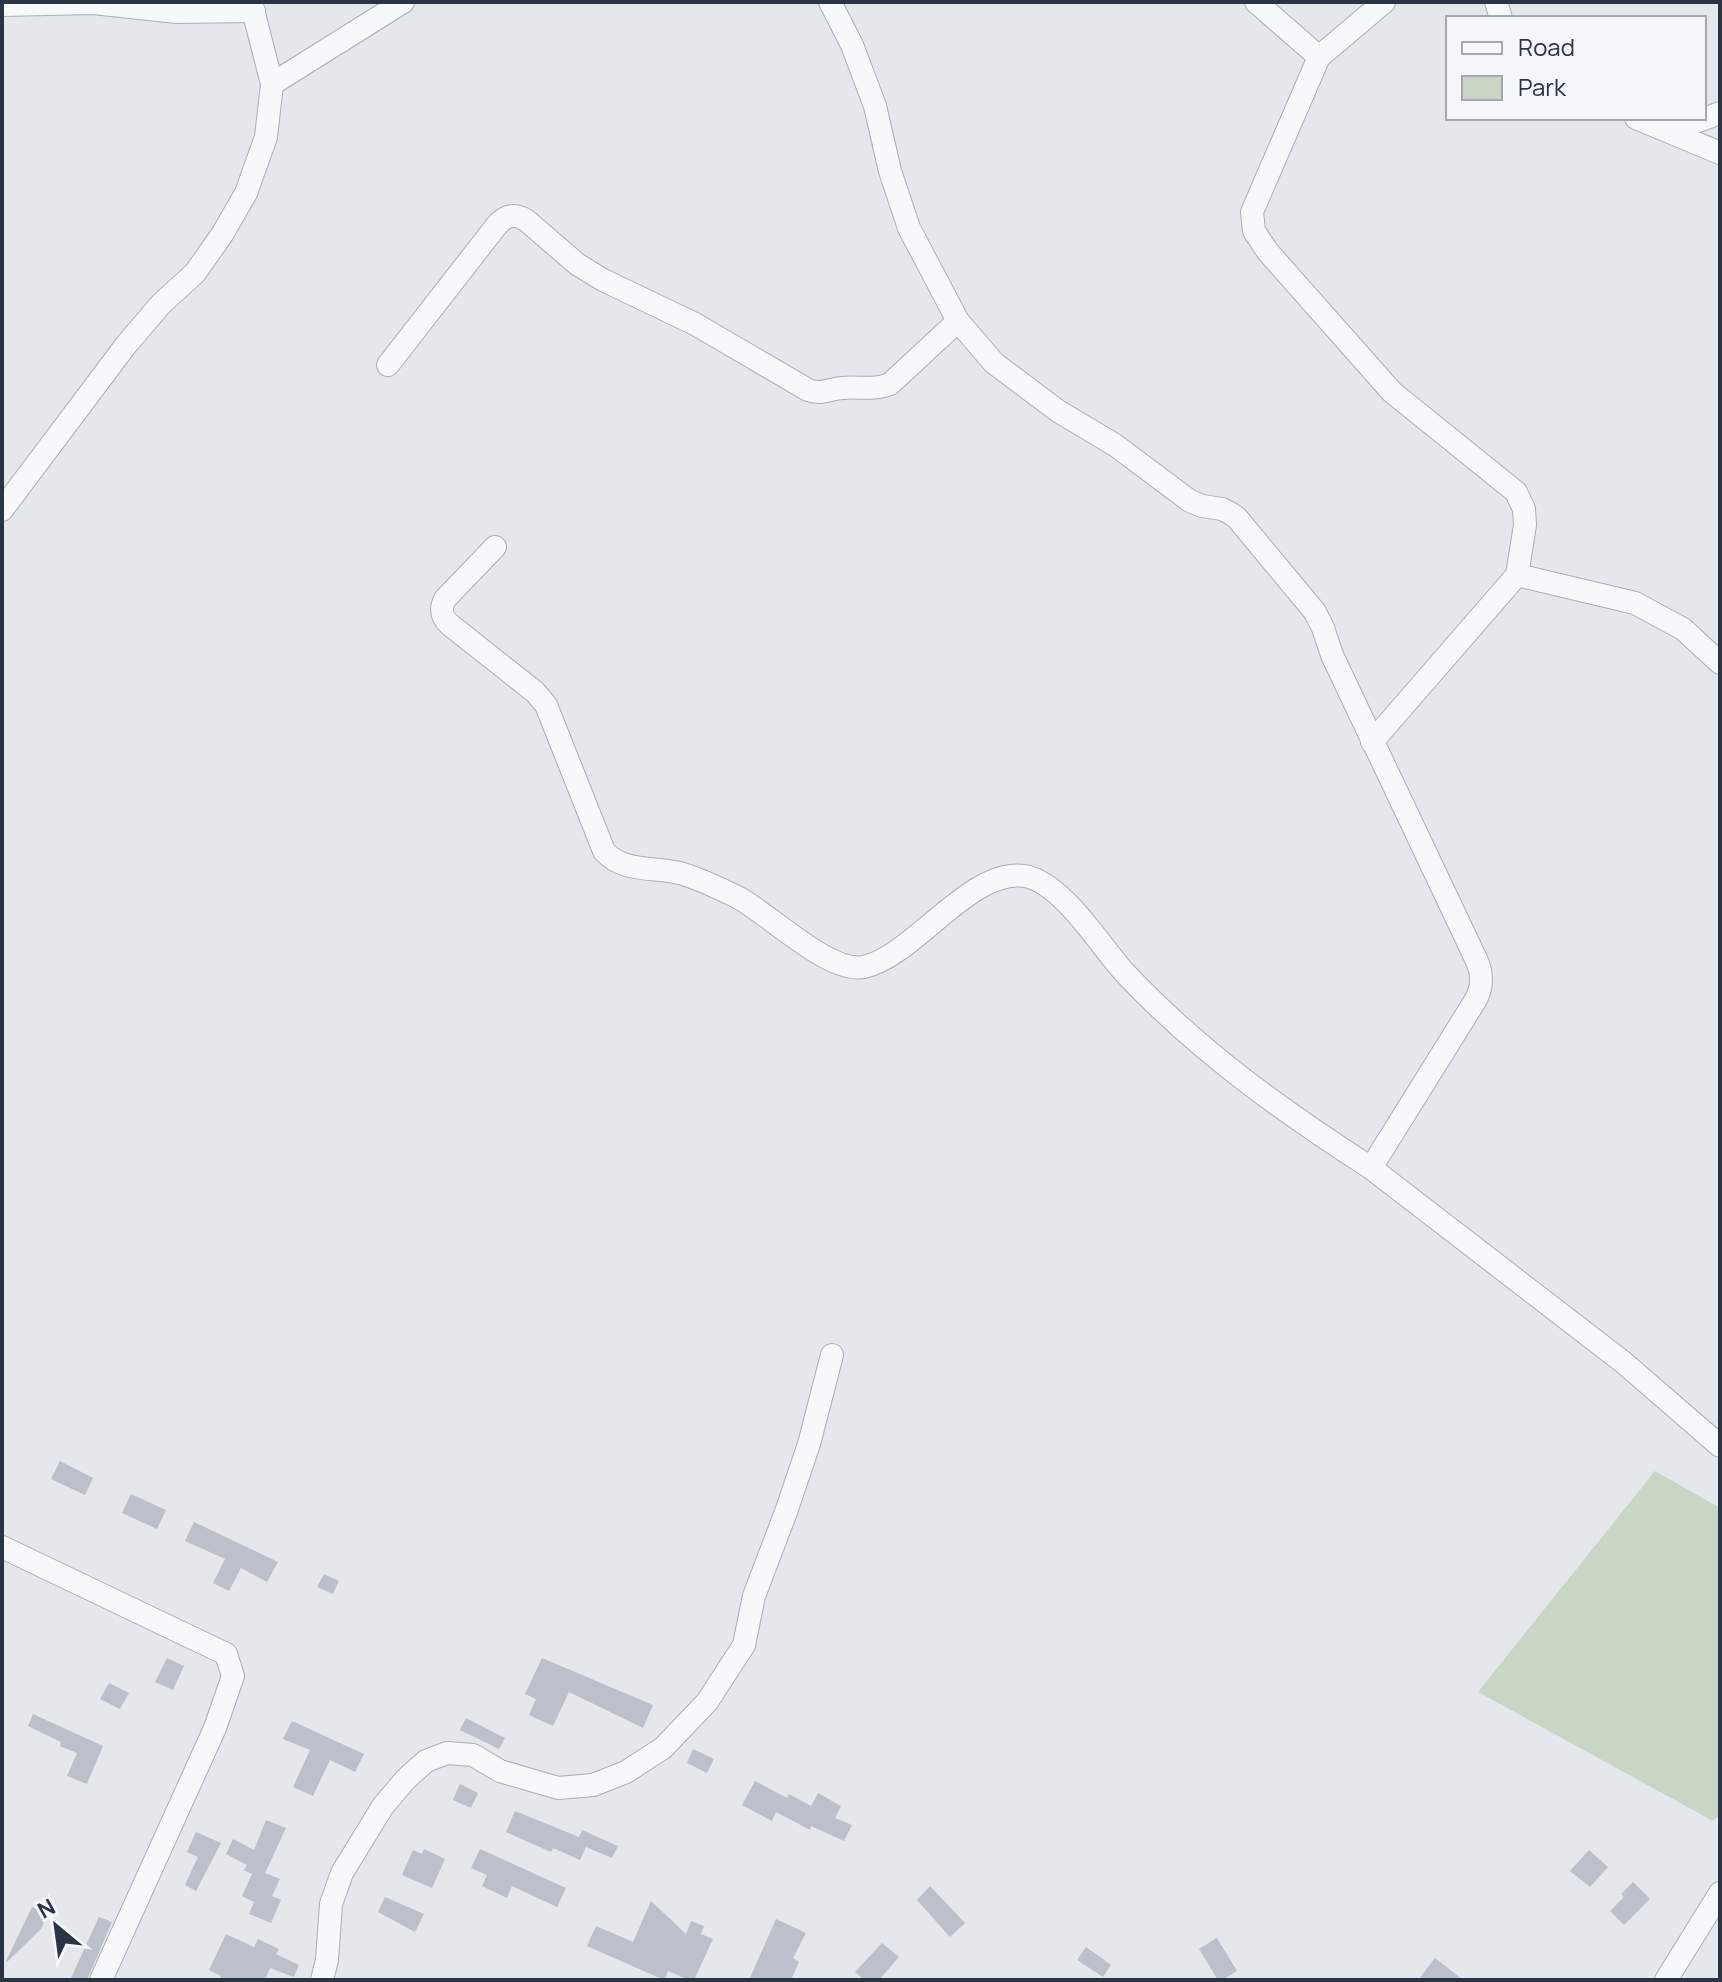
<svg xmlns="http://www.w3.org/2000/svg" width="1722" height="1982" font-family="Manrope,sans-serif">
<style>
.green{fill:#c9d6c5}
.building{fill:#bbc0ca}
.lines{fill:none;stroke-linecap:round;stroke-linejoin:round}
.street-casing{stroke:#a9aeb7;stroke-width:24}
.street{stroke:#f7f8fa;stroke-width:22}
</style>
<rect width="100%" height="100%" fill="#e4e7ec"/>
<path class="green" d="M 1655,1471 L 1720,1508 L 1720,1814 L 1713,1821 L 1478,1692 Z"/>
<g class="building">
<path d="M 60,1461 L 93,1478 L 85,1495 L 51,1479 Z"/>
<path d="M 131,1494 L 166,1510 L 157,1529 L 122,1513 Z"/>
<path d="M 194,1522 L 278,1562 L 267,1582 L 241,1568 L 229,1591 L 213,1583 L 225,1559 L 185,1541 Z"/>
<path d="M 324,1574 L 339,1581 L 333,1594 L 317,1587 Z"/>
<path d="M 167,1658 L 184,1666 L 173,1690 L 155,1682 Z"/>
<path d="M 542,1658 L 653,1705 L 643,1728 L 569,1692 L 553,1726 L 529,1715 L 536,1699 L 525,1694 Z"/>
<path d="M 109,1683 L 129,1693 L 120,1709 L 100,1699 Z"/>
<path d="M 33,1714 L 103,1746 L 87,1784 L 67,1776 L 77,1753 L 60,1746 L 61,1742 L 28,1726 Z"/>
<path d="M 466,1718 L 505,1738 L 499,1749 L 460,1730 Z"/>
<path d="M 292,1721 L 364,1754 L 355,1772 L 330,1760 L 313,1796 L 293,1787 L 310,1750 L 283,1739 Z"/>
<path d="M 693,1749 L 714,1759 L 707,1773 L 687,1763 Z"/>
<path d="M 755,1781 L 787,1798 L 789,1794 L 811,1806 L 818,1793 L 841,1806 L 835,1818 L 852,1825 L 844,1841 L 811,1826 L 810,1830 L 776,1812 L 772,1821 L 742,1805 Z"/>
<path d="M 460,1784 L 478,1793 L 471,1808 L 453,1800 Z"/>
<path d="M 515,1811 L 579,1837 L 582,1830 L 618,1846 L 612,1858 L 586,1847 L 580,1860 L 553,1848 L 551,1852 L 506,1832 Z"/>
<path d="M 266,1820 L 286,1828 L 265,1873 L 280,1879 L 272,1896 L 281,1900 L 271,1923 L 249,1914 L 254,1902 L 242,1896 L 252,1874 L 244,1870 L 247,1865 L 226,1854 L 233,1839 L 254,1850 Z"/>
<path d="M 196,1832 L 221,1843 L 196,1891 L 185,1885 L 198,1857 L 187,1852 Z"/>
<path d="M 424,1849 L 445,1859 L 432,1888 L 402,1875 L 413,1850 L 422,1854 Z"/>
<path d="M 480,1849 L 566,1888 L 557,1907 L 512,1886 L 507,1898 L 482,1886 L 487,1875 L 471,1868 Z"/>
<path d="M 1589,1850 L 1608,1867 L 1590,1887 L 1570,1871 Z"/>
<path d="M 1633,1882 L 1650,1899 L 1624,1925 L 1610,1911 L 1624,1897 L 1621,1894 Z"/>
<path d="M 930,1886 L 965,1923 L 950,1937 L 917,1900 Z"/>
<path d="M 385,1897 L 424,1914 L 415,1932 L 378,1912 Z"/>
<path d="M 651,1901 L 686,1934 L 691,1921 L 704,1926 L 701,1934 L 713,1939 L 694,1980 L 689,1980 L 668,1971 L 664,1980 L 587,1946 L 596,1926 L 633,1942 Z"/>
<path d="M 32,1907 L 48,1914 L 41,1929 L 7,1962 L 6,1961 Z"/>
<path d="M 99,1917 L 112,1922 L 87,1980 L 70,1980 Z"/>
<path d="M 776,1919 L 806,1933 L 793,1958 L 799,1962 L 791,1980 L 749,1980 Z"/>
<path d="M 226,1934 L 254,1947 L 258,1939 L 279,1949 L 276,1954 L 299,1965 L 294,1977 L 270,1968 L 265,1980 L 220,1980 L 221,1976 L 209,1970 Z"/>
<path d="M 1217,1938 L 1237,1971 L 1222,1980 L 1218,1980 L 1199,1949 Z"/>
<path d="M 882,1943 L 899,1957 L 879,1980 L 864,1980 L 855,1972 Z"/>
<path d="M 1086,1947 L 1111,1965 L 1103,1977 L 1077,1960 Z"/>
<path d="M 1435,1958 L 1463,1980 L 1418,1980 Z"/>
</g>
<g class="lines">
<g class="street-casing">
<g id="street">
<path d="M 830,2 L 852,45 L 875,106 L 890,171 L 909,228 L 958,321 L 994,363 L 1058,411 L 1115,445 L 1190,501 L 1202,506 L 1222,509 L 1230,513 L 1237,518 L 1315,612 L 1323,628 L 1332,655 L 1476,959 C 1483,974 1483,987 1475,1001 L 1371,1168 L 1623,1362 L 1720,1446"/>
<path d="M 1256,2 L 1319,57"/>
<path d="M 1496,2 L 1501,18"/>
<path d="M 2,5 L 93,3 L 177,12 L 254,11"/>
<path d="M 272,84 L 403,2"/>
<path d="M 1636,118 L 1720,153"/>
<path d="M 1671,131 L 1720,113"/>
<path d="M 388,365 L 497,225 C 506,215 514,213 526,220 L 577,264 L 603,280 L 695,324 L 808,390 C 822,395 829,389 842,388 C 860,386 872,391 890,384 L 958,321"/>
<path d="M 2,510 L 126,345 L 161,304 L 195,273 L 223,233 L 246,193 L 266,137 L 272,84 L 251,2"/>
<path d="M 495,547 L 445,599 C 440,609 441,616 449,624 L 535,692 L 546,705 L 604,851 C 624,874 657,866 683,874 C 702,880 721,889 739,898 C 770,915 830,974 864,967 C 914,956 971,867 1025,876 C 1062,883 1099,944 1124,972 C 1196,1049 1282,1111 1371,1168"/>
<path d="M 1517,575 L 1635,603 L 1683,629 L 1720,663"/>
<path d="M 1372,742 L 1517,575 L 1525,525 L 1524,509 L 1516,492 L 1392,392 L 1268,252 L 1254,231 L 1252,212 L 1319,57 L 1384,2"/>
<path d="M 2,1547 L 226,1654 L 233,1676 L 215,1728 L 101,1980"/>
<path d="M 322,1980 L 327,1960 L 331,1904 L 342,1873 L 383,1806 L 406,1779 L 426,1761 L 447,1753 L 473,1755 L 500,1771 L 558,1788 L 593,1785 L 626,1772 L 663,1748 L 707,1702 L 744,1645 L 754,1596 L 786,1512 L 809,1444 L 832,1355"/>
<path d="M 1666,1980 L 1720,1893"/>
</g>
</g>
<use href="#street" class="street"/>
</g>
<rect width="1722" height="1982" fill="none" stroke="#2b3445" stroke-width="8"/>
<rect x="1446" y="16" width="260" height="104" fill="#f4f6f9" stroke="#a4a8b1" stroke-width="2"/>
<rect x="1462" y="42" width="40" height="12" fill="#f7f8fa" stroke="#a4a8b1" stroke-width="2"/>
<text x="1518" y="56" font-size="24" fill="#2b3445">Road</text>
<rect x="1462" y="76" width="40" height="24" fill="#c9d6c5" stroke="#a4a8b1" stroke-width="2"/>
<text x="1518" y="96" font-size="24" fill="#2b3445">Park</text>
<g transform="translate(56 1926) rotate(331)" stroke="#f4f6f9" stroke-width="6" paint-order="stroke">
<path d="M0-6L14 30L0 20L-14 30Z" fill="#2b3445"/>
<text y="-12" font-size="22" font-weight="bold" text-anchor="middle" fill="#2b3445">N</text>
</g>
</svg>
